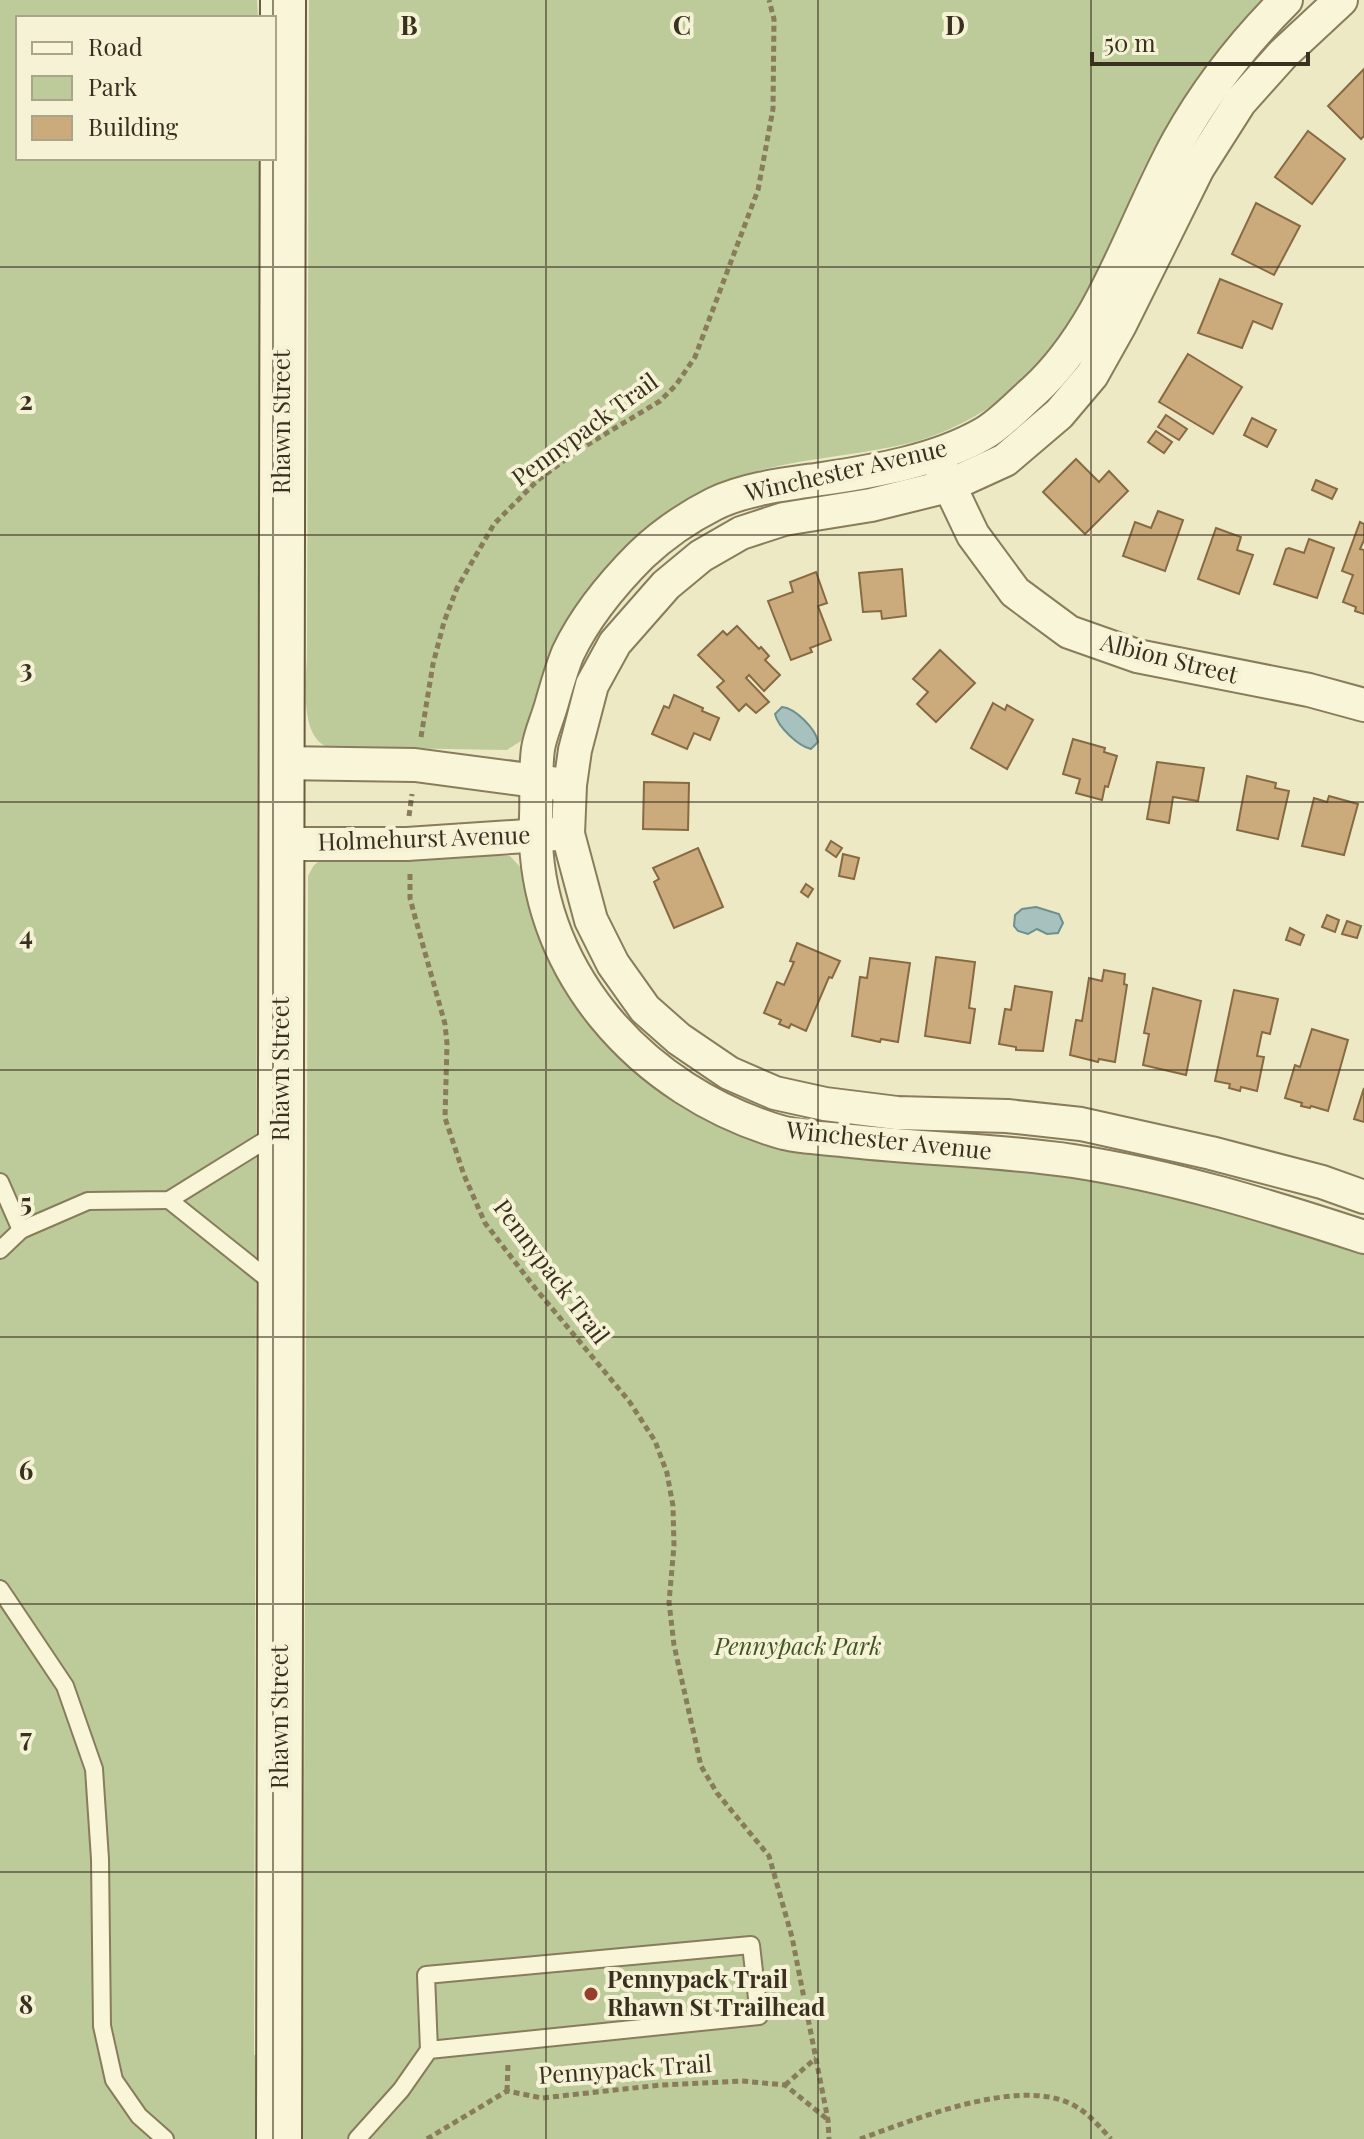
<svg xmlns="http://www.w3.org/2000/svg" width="1364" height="2139" font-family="'Playfair Display',serif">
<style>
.green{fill:#bccb99}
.water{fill:#a7c1be;stroke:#6d8f8d;stroke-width:2}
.building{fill:#cbab7c;stroke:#876a42;stroke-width:2}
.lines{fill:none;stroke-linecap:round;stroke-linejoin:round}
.service-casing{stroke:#887c5b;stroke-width:20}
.minor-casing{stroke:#887c5b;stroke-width:36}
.secondary-casing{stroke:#6a5c3f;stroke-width:48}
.path{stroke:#887c5b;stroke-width:5;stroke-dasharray:6 4;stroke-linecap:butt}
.service{stroke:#f8f5d8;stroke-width:16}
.minor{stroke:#f8f5d8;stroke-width:32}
.secondary{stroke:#f8f5d8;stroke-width:44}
.grid{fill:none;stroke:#39301f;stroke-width:2;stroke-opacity:0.55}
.poi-dot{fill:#963f2c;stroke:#f5f2d5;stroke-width:3}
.labels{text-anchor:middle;stroke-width:8;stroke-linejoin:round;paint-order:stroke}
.street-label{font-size:24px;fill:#39301f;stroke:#f5f2d5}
.park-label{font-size:24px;font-style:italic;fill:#405526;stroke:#f5f2d5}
.poi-label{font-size:24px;font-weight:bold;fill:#39301f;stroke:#f5f2d5;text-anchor:start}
.grid-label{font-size:26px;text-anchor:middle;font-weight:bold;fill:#39301f;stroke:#f5f2d5;stroke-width:8;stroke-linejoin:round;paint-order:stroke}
</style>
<rect width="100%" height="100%" fill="#ede9c5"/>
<g class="green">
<path d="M 0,0 L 257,0 L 258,18 L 18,18 L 18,158 L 259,158 C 258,790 255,1422 254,2055 L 303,2057 L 308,876 L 314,865 L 330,853 L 510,856 L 521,868 L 524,868 L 555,963 L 702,1115 L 806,1153 L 862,1159 L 966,1161 L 1112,1179 L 1364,1247 L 1364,2139 L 0,2139 Z"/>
<path d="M 309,0 L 1265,0 C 1227,45 1188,88 1159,139 C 1111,223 1092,325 1015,388 C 987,412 950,432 914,442 C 839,461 755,457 687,501 C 673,511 661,535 651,549 C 613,601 575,653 537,705 L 533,705 L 521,741 L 507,750 L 327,747 C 298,734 307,678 307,651 Z"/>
</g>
<g class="water">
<path d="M 782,707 C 795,708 816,729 818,742 L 811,749 C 798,746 778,727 775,714 Z"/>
<path d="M 1036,907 L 1059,914 L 1063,923 L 1058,933 L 1047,934 L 1037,929 L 1028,934 L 1018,931 L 1014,926 L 1015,915 L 1022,909 Z"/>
</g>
<g class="building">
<path d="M 1364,69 L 1364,136 L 1361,139 L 1328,106 Z"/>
<path d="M 1308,131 L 1345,159 L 1312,204 L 1275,177 Z"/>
<path d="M 1256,203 L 1300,226 L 1274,275 L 1232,254 Z"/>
<path d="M 1220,279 L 1282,304 L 1272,329 L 1253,321 L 1242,348 L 1198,333 Z"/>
<path d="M 1188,354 L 1242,387 L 1213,434 L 1159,402 Z"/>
<path d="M 1166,415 L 1187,429 L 1179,440 L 1158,427 Z"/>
<path d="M 1252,418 L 1276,430 L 1267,447 L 1244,435 Z"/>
<path d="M 1156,431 L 1172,442 L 1164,453 L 1148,442 Z"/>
<path d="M 1076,459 L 1099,482 L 1109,471 L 1128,491 L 1085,534 L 1043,492 Z"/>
<path d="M 1316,480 L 1337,489 L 1332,499 L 1312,490 Z"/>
<path d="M 1158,511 L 1183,520 L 1165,571 L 1123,556 L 1135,522 L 1151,528 Z"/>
<path d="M 1360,522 L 1364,524 L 1364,540 L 1360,549 L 1364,550 L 1364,614 L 1355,611 L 1356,607 L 1343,602 L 1353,575 L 1342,571 Z"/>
<path d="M 1216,528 L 1241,537 L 1237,550 L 1253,555 L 1239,594 L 1198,579 Z"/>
<path d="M 1309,539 L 1334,548 L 1317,598 L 1274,584 L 1286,549 L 1289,548 L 1304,553 Z"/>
<path d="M 902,569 L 906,616 L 882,619 L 881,611 L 863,612 L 859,573 Z"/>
<path d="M 816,572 L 827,603 L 818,606 L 831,640 L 810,648 L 812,652 L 791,660 L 768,601 L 793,592 L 790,582 Z"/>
<path d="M 737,626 L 759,649 L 761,647 L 769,656 L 765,660 L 780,675 L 764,691 L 749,675 L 746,678 L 769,702 L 756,713 L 746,704 L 739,711 L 717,687 L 724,681 L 698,655 L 723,631 L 727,635 Z"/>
<path d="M 940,650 L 975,683 L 936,722 L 917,704 L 928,692 L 913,679 Z"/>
<path d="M 674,695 L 703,708 L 702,711 L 719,718 L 710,740 L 694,733 L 687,749 L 652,734 L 664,706 L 669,708 Z"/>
<path d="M 993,703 L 1005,710 L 1007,705 L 1033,720 L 1007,769 L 971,748 Z"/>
<path d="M 1073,739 L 1105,748 L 1104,752 L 1117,756 L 1108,787 L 1105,786 L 1102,800 L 1076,793 L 1080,779 L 1063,774 Z"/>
<path d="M 1157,762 L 1204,768 L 1198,801 L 1173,797 L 1169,823 L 1147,819 Z"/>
<path d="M 1247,776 L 1276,783 L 1275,788 L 1289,791 L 1278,839 L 1237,830 Z"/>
<path d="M 644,782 L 689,783 L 688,830 L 643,829 Z"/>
<path d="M 1329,796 L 1358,804 L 1344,855 L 1302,846 L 1314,798 L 1327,802 Z"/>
<path d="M 831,841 L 842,848 L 836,857 L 826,850 Z"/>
<path d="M 698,848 L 723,907 L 674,928 L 654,882 L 659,879 L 653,868 Z"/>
<path d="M 843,854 L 859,858 L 854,879 L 839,876 Z"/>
<path d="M 806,884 L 813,889 L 808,897 L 801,892 Z"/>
<path d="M 1327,915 L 1339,920 L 1335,932 L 1322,927 Z"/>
<path d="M 1347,921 L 1361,926 L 1357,938 L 1342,934 Z"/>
<path d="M 1290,928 L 1304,935 L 1300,945 L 1286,940 Z"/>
<path d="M 797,943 L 840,961 L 832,978 L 829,977 L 806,1031 L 791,1024 L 789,1028 L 779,1024 L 781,1020 L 764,1013 L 777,982 L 784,985 L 794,962 L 790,961 Z"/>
<path d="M 936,957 L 975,962 L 969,1008 L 975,1009 L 970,1043 L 925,1036 Z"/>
<path d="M 870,958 L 910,963 L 898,1042 L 881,1039 L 880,1042 L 852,1036 L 860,977 L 867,978 Z"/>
<path d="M 1104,970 L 1125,974 L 1124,984 L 1127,985 L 1115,1062 L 1099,1059 L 1098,1062 L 1070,1055 L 1076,1020 L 1082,1021 L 1089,978 L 1102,981 Z"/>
<path d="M 1015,986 L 1052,992 L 1043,1051 L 1016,1050 L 1016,1047 L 999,1044 L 1005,1009 L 1011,1010 Z"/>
<path d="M 1153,988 L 1201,1001 L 1186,1075 L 1143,1065 L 1149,1034 L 1144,1033 Z"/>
<path d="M 1234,990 L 1278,999 L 1270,1034 L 1262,1032 L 1257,1056 L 1264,1057 L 1257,1091 L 1241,1087 L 1240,1091 L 1229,1088 L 1230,1084 L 1215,1081 Z"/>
<path d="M 1312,1029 L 1348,1040 L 1328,1111 L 1311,1106 L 1310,1108 L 1301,1106 L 1302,1103 L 1285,1098 L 1295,1065 L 1300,1067 Z"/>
<path d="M 1364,1088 L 1364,1122 L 1354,1119 Z"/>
</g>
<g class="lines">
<g class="service-casing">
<g id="service">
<path d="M 0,1182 L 21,1230"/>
<path d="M 169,1200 L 274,1284"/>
<path d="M 0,1250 L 21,1230 L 88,1201 L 169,1200 L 277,1133"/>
<path d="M 0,1589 L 65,1686 L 94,1769 L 100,1859 L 102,2026 L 114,2080 L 139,2116 L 165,2139"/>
<path d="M 357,2139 L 401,2090 L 429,2050 L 426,1975 L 751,1945 L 759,2016 L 429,2050"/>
</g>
</g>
<g class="minor-casing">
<g id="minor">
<path d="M 1286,0 C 1244,42 1207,89 1178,141 C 1132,224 1105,326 1034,391 C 1018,405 1001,424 983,434 C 936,461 875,471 822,479 C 787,484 747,488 714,504 C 688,517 662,535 641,555 C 613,583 585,617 568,653 C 561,670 556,689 551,706 C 547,720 540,735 538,749 C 535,770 537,794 536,816 C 529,968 642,1093 784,1133 C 805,1138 829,1138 851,1141 C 925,1149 999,1150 1073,1161 C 1172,1176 1269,1206 1364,1237"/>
<path d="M 1341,0 L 1283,54 L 1240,102 L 1198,168 L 1120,325 L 1092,375 L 1059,414 L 1005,460 L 948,486 L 871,505 L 784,519 L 741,533 L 701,556 L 666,585 L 615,643 L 592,685 L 575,750 L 570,785 L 568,834 L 591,920 L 613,964 L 645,1009 L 679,1039 L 729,1073 L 775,1093 L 825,1104 L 897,1113 L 1007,1116 L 1081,1124 L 1211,1153 L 1322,1182 L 1364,1197"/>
<path d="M 941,468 L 973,535 L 1015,592 L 1069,632 L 1137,656 L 1309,690 L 1364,705"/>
<path d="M 280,763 L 415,765 L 559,784"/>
<path d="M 280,844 L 407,844 L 557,834"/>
</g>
</g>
<g class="secondary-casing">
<path id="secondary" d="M 279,2139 L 283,0"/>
</g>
<g class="path">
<path d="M 421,737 L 433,664 L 444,622 L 457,588 L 494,524 L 538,480 L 577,451 L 660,401 L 676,385 L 695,357 L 758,190 L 773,109 L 774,19 L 769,0"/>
<path d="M 409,816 L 412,794"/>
<path d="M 410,874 L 410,898 L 415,917 L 445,1024 L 447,1044 L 445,1118 L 464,1175 L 485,1223 L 535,1288 L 629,1401 L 655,1441 L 667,1473 L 673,1506 L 674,1546 L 669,1602 L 674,1645 L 701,1766 L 717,1793 L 769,1856 L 792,1937 L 828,2120 L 829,2139"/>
<path d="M 785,2085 L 816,2058"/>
<path d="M 507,2091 L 508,2064"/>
<path d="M 427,2139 L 507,2091 L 542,2098 L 661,2085 L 742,2081 L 785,2085 L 827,2119"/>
<path d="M 860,2139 C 913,2120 1015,2078 1069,2103 C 1087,2111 1098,2125 1111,2139"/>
</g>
<use href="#service" class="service"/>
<use href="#minor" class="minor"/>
<use href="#secondary" class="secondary"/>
</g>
<path class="grid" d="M 273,0 L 273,18M 546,0 L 546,2139M 818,0 L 818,2139M 1091,0 L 1091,2139M 273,158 L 273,2139M 0,267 L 1364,267M 0,535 L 1364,535M 0,802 L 1364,802M 0,1070 L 1364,1070M 0,1337 L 1364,1337M 0,1604 L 1364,1604M 0,1872 L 1364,1872"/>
<circle class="poi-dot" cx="591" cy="1994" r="8"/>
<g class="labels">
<g class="street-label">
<text transform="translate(282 422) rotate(-90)" y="8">Rhawn Street</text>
<text transform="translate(585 430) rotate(-36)" y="8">Pennypack Trail</text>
<text transform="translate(846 471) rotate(-13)" y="8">Winchester Avenue</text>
<text transform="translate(1169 659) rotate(14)" y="8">Albion Street</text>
<text transform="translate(424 839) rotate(-2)" y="8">Holmehurst Avenue</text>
<text transform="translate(281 1069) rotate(-90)" y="8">Rhawn Street</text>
<text transform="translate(889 1141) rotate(6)" y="8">Winchester Avenue</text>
<text transform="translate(551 1272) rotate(53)" y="8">Pennypack Trail</text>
<text transform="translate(280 1717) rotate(-90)" y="8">Rhawn Street</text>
<text transform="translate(625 2070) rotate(-4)" y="8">Pennypack Trail</text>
</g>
<g class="park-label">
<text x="798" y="1655">Pennypack Park</text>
</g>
<g class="poi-label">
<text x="607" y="1988">Pennypack Trail<tspan x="607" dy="28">Rhawn St Trailhead</tspan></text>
</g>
</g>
<g class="grid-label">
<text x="409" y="35">B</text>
<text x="682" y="35">C</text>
<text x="955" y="35">D</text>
<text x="26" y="410">2</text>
<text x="26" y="678">3</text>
<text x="26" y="945">4</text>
<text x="26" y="1212">5</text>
<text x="26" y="1480">6</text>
<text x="26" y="1747">7</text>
<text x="26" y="2014">8</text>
</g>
<rect x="16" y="16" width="260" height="144" fill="#f5f2d5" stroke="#aaa48c" stroke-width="2"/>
<rect x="32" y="42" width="40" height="12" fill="#f8f5d8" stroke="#aaa48c" stroke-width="2"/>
<text x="88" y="56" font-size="24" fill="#39301f">Road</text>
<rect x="32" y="76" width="40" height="24" fill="#bccb99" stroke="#aaa48c" stroke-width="2"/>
<text x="88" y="96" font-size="24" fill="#39301f">Park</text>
<rect x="32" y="116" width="40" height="24" fill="#cbab7c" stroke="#aaa48c" stroke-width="2"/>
<text x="88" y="136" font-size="24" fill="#39301f">Building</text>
<path d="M1092 52v12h216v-12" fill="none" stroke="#39301f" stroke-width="4"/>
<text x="1104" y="52" font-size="24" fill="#39301f" stroke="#f5f2d5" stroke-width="6" paint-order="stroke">50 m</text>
</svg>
